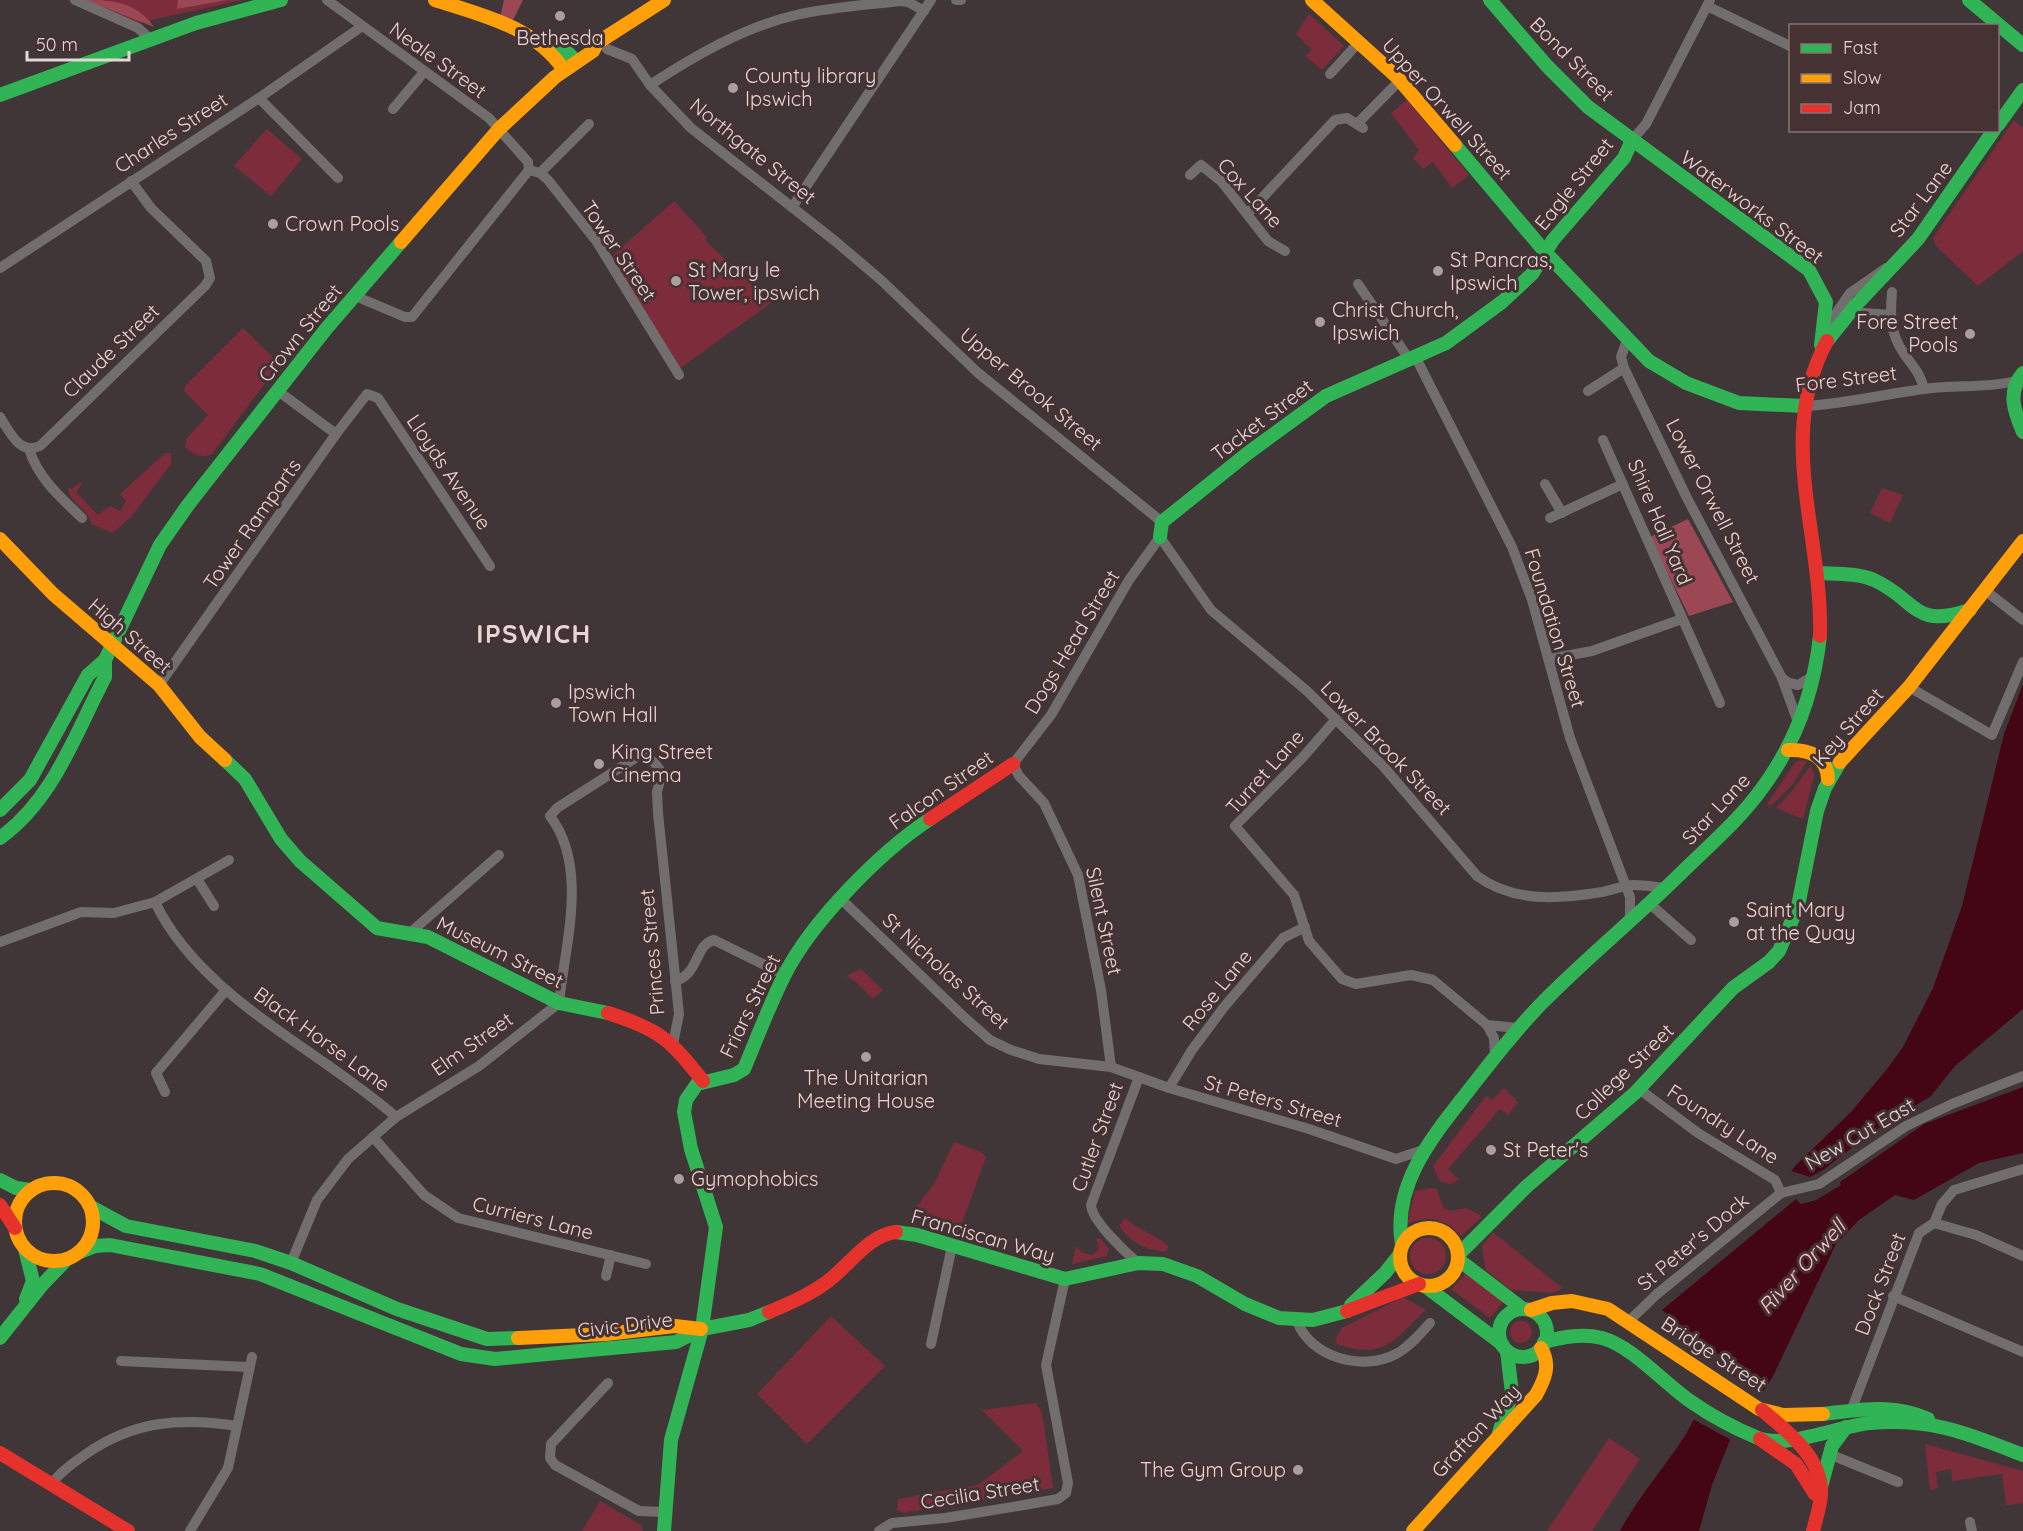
<svg xmlns="http://www.w3.org/2000/svg" width="2023" height="1531" font-family="Quicksand,sans-serif">
<style>
.green{fill:#7d2c3b}
.forest{fill:#9c4754}
.water{fill:#440514}
.pier{fill:#413637}
.lines{fill:none;stroke-linecap:round;stroke-linejoin:round}
.street{stroke:#726e6e;stroke-width:10}
.fast{stroke:#30b455;stroke-width:14}
.slow{stroke:#ff9f0a;stroke-width:14}
.jam{stroke:#e5322d;stroke-width:14}
.poi-dot{fill:#ab9e9e;stroke:#463133;stroke-width:2}
.labels{text-anchor:middle;stroke-width:6;stroke-linejoin:round;paint-order:stroke}
.poi-label{font-size:20px;fill:#e4d6d6;stroke:#463133;text-anchor:start}
.street-label{font-size:20px;fill:#e4d6d6;stroke:#463133}
.water-label{font-size:21px;font-style:italic;fill:#fcc6ca;stroke:#463133}
.district-label{font-size:26px;font-weight:bold;letter-spacing:1.5px;fill:#e4d6d6;stroke:#463133}
</style>
<rect width="100%" height="100%" fill="#413637"/>
<g class="green">
<path d="M 67,0 L 242,0 L 129,25 Z"/>
<path d="M 1309,14 L 1344,46 L 1322,70 L 1305,56 L 1312,50 L 1296,34 Z"/>
<path d="M 1407,100 L 1469,175 L 1452,188 L 1433,162 L 1423,169 L 1413,158 L 1419,150 L 1391,113 Z"/>
<path d="M 2014,120 L 2023,128 L 2023,251 L 1978,286 L 1936,246 L 1933,238 Z"/>
<path d="M 267,129 L 302,159 L 271,196 L 234,166 Z"/>
<path d="M 674,201 L 707,237 L 705,240 L 771,303 L 679,369 L 611,257 Z"/>
<path d="M 243,328 L 278,362 L 278,366 L 212,454 C 201,459 193,454 185,447 L 187,438 L 208,415 L 184,391 L 185,386 Z"/>
<path d="M 165,453 L 171,453 L 171,464 L 132,516 L 113,533 L 91,524 C 89,508 69,504 68,488 L 72,489 L 80,482 L 82,484 L 76,492 L 98,515 L 110,506 L 120,511 L 126,501 L 120,494 Z"/>
<path d="M 1882,488 L 1903,495 L 1890,523 L 1870,513 Z"/>
<path d="M 1800,760 L 1807,761 L 1793,784 L 1771,806 L 1767,804 L 1795,763 Z"/>
<path d="M 1811,765 L 1814,776 L 1803,819 L 1776,808 L 1792,791 Z"/>
<path d="M 861,969 L 883,990 L 873,999 L 855,981 L 846,976 Z"/>
<path d="M 1504,1088 L 1518,1102 L 1508,1115 L 1500,1109 L 1448,1169 L 1459,1180 L 1450,1184 L 1440,1181 L 1433,1166 L 1486,1096 L 1492,1100 Z"/>
<path d="M 954,1142 L 981,1152 L 986,1157 L 958,1234 L 924,1224 L 917,1206 L 934,1184 Z"/>
<path d="M 1432,1188 L 1437,1189 L 1443,1207 L 1450,1211 L 1466,1208 L 1480,1215 L 1481,1218 L 1461,1236 C 1446,1219 1429,1214 1407,1224 L 1415,1191 Z"/>
<path d="M 1125,1218 C 1138,1230 1155,1234 1168,1246 L 1166,1252 C 1145,1249 1133,1244 1119,1226 Z"/>
<path d="M 1493,1232 L 1562,1288 L 1554,1293 L 1511,1290 L 1485,1269 L 1482,1246 Z"/>
<path d="M 1100,1238 L 1109,1249 L 1107,1256 L 1072,1264 L 1076,1246 L 1082,1253 L 1092,1255 L 1099,1249 L 1096,1239 Z"/>
<circle cx="1428" cy="1256" r="18"/>
<path d="M 1466,1270 L 1503,1302 L 1490,1318 L 1451,1289 L 1463,1277 Z"/>
<path d="M 1403,1297 L 1426,1310 C 1393,1341 1385,1360 1337,1344 L 1335,1340 L 1342,1328 Z"/>
<path d="M 831,1316 L 885,1366 L 807,1444 L 757,1394 Z"/>
<circle cx="1521" cy="1332" r="11"/>
<path d="M 1036,1403 L 1042,1412 L 1053,1488 L 902,1513 L 897,1510 L 898,1499 L 978,1485 L 1023,1451 L 982,1410 Z"/>
<path d="M 1609,1438 L 1640,1459 L 1592,1531 L 1547,1531 Z"/>
<path d="M 1925,1444 L 2023,1471 L 2023,1503 L 2006,1505 L 2002,1474 L 1952,1481 L 1951,1469 L 1936,1472 L 1938,1488 L 1930,1490 Z"/>
<path d="M 600,1501 L 641,1525 L 643,1531 L 582,1531 Z"/>
</g>
<g class="forest">
<path d="M 86,0 C 114,0 136,2 154,27 Z"/>
<path d="M 178,0 L 227,0 L 177,9 Z"/>
<path d="M 504,0 L 523,0 L 512,22 L 500,18 Z"/>
<path d="M 1688,519 L 1733,602 L 1689,616 L 1650,537 Z"/>
</g>
<g class="water">
<path d="M 2023,684 L 2023,1009 L 1955,1066 L 1931,1096 L 1871,1133 L 1823,1170 L 1810,1177 L 1791,1171 L 1796,1165 L 1851,1112 L 1887,1069 L 1903,1047 L 1933,988 L 1962,906 L 2004,734 Z"/>
<path d="M 2023,1087 L 2023,1153 L 1979,1163 L 1914,1200 L 1895,1195 L 1859,1220 L 1836,1244 L 1772,1378 L 1730,1440 L 1712,1485 L 1699,1531 L 1620,1531 C 1638,1497 1665,1467 1686,1434 C 1700,1410 1711,1383 1723,1358 L 1662,1310 L 1796,1199 L 1801,1204 L 1816,1200 L 1841,1185 L 1840,1182 L 1924,1124 Z"/>
</g>
<path class="pier" d="M 1716,1365 L 1765,1394 L 1733,1441 L 1691,1418 Z"/>
<g class="lines">
<g class="street">
<path d="M 75,0 L 138,28 L 151,40"/>
<path d="M 327,0 L 489,118 L 528,162 L 529,170"/>
<path d="M 956,0 L 961,0"/>
<path d="M 1707,6 L 1790,46"/>
<path d="M 607,49 L 632,59 L 650,85 L 691,128 L 835,241 L 881,280 L 977,372 L 1162,522"/>
<path d="M 1330,74 L 1360,41"/>
<path d="M 650,85 C 694,56 744,27 796,15 C 830,7 866,5 901,1 L 908,2 L 924,11"/>
<path d="M 259,98 L 338,178"/>
<path d="M 393,109 L 424,72"/>
<path d="M 1358,123 L 1400,80"/>
<path d="M 1632,140 L 1646,124 L 1710,0"/>
<path d="M 529,170 L 540,173 L 548,180 L 597,242 L 679,375"/>
<path d="M 540,173 L 589,124"/>
<path d="M 1190,175 L 1201,165 L 1221,181 L 1268,241 L 1285,251"/>
<path d="M 793,206 L 931,0"/>
<path d="M 1248,213 L 1335,120 L 1347,118 L 1363,128"/>
<path d="M 0,268 L 259,98 L 361,27"/>
<path d="M 1358,284 L 1409,359"/>
<path d="M 1892,292 C 1890,314 1890,333 1903,352 C 1912,366 1920,372 1924,389"/>
<path d="M 355,296 L 405,317 L 412,317 L 529,170"/>
<path d="M 1864,313 L 1890,315"/>
<path d="M 1828,325 L 1850,293 L 1886,268"/>
<path d="M 1627,340 L 1621,357 L 1624,368 L 1687,498 L 1782,678 L 1798,722"/>
<path d="M 1415,356 L 1512,547 L 1532,600 L 1570,738 L 1630,897 L 1630,923"/>
<path d="M 278,391 L 336,434"/>
<path d="M 1588,391 L 1624,368"/>
<path d="M 1804,406 C 1845,404 1884,394 1924,389 C 1956,384 1983,389 2016,381"/>
<path d="M 0,417 C 10,432 19,455 40,446 L 205,286 L 210,278 L 206,261 L 151,208 L 131,181"/>
<path d="M 1603,440 L 1720,703"/>
<path d="M 29,449 C 38,478 60,497 82,518"/>
<path d="M 1545,484 L 1562,513"/>
<path d="M 1550,518 L 1623,484"/>
<path d="M 1986,591 L 2023,620"/>
<path d="M 1549,659 L 1592,651 L 1682,619"/>
<path d="M 1782,678 L 1789,683 L 1798,685 L 1815,675"/>
<path d="M 159,685 L 336,434 L 367,394 L 378,398 L 490,566"/>
<path d="M 1909,687 L 1992,735 L 2023,662"/>
<path d="M 1336,719 L 1304,756 L 1235,826 L 1294,895 L 1309,941 L 1342,979 L 1356,984 L 1411,975 L 1433,980 L 1487,1025 L 1494,1038 L 1495,1056"/>
<path d="M 197,879 L 214,906"/>
<path d="M 841,899 L 965,1018 L 990,1040 L 1011,1050 L 1039,1059 L 1111,1067 L 1169,1088 L 1309,1129 L 1396,1159 L 1423,1150"/>
<path d="M 155,902 C 200,997 320,1050 396,1117"/>
<path d="M 1650,904 L 1691,940"/>
<path d="M 411,932 L 499,855"/>
<path d="M 0,942 L 81,912 L 114,913 L 155,902 L 229,860"/>
<path d="M 675,981 C 699,975 695,944 714,940 L 785,975"/>
<path d="M 1487,1025 L 1518,1028"/>
<path d="M 1111,1067 L 1101,990 L 1078,875 L 1044,803 L 1019,776 L 1013,764 L 1051,715 L 1129,580 L 1160,537 L 1211,610 L 1307,691 L 1383,766 L 1477,876 C 1514,903 1560,899 1602,892 C 1612,890 1624,885 1634,885 C 1645,885 1656,887 1666,888"/>
<path d="M 1169,1088 L 1192,1050 L 1224,1007 L 1283,938 L 1305,927"/>
<path d="M 1639,1089 L 1698,1133 L 1775,1180 L 1781,1193"/>
<path d="M 165,1092 L 156,1073 L 226,990"/>
<path d="M 373,1137 L 424,1195 L 458,1218 L 646,1264"/>
<path d="M 1934,1223 L 1976,1235 L 2023,1256"/>
<path d="M 291,1263 L 317,1200 L 348,1159 L 396,1117 L 479,1066 L 559,1003 C 565,944 589,867 550,816 L 557,808 L 640,755 L 654,762 L 662,773 L 657,792 L 658,813 L 679,1014 L 673,1044"/>
<path d="M 1138,1263 C 1125,1252 1092,1221 1091,1205 L 1139,1077"/>
<path d="M 606,1276 L 611,1255"/>
<path d="M 1893,1296 L 2023,1352"/>
<path d="M 1297,1321 C 1310,1357 1362,1372 1396,1354 C 1409,1347 1420,1334 1430,1323"/>
<path d="M 1629,1321 L 1657,1294 L 1781,1193 L 1819,1184 L 1906,1126 L 1952,1104 L 2023,1076"/>
<path d="M 931,1344 L 952,1246"/>
<path d="M 121,1361 L 249,1367"/>
<path d="M 608,1383 L 551,1444 L 550,1458 L 555,1465 L 639,1511 L 664,1512"/>
<path d="M 1851,1411 L 1919,1233 L 1934,1223 L 1942,1204 L 1954,1190 L 2023,1169"/>
<path d="M 1829,1454 L 1898,1482"/>
<path d="M 51,1485 C 60,1472 73,1463 86,1454 C 133,1421 181,1417 237,1426"/>
<path d="M 1970,1522 L 1972,1531"/>
<path d="M 190,1531 L 228,1468 L 252,1357"/>
<path d="M 879,1531 L 892,1523 L 945,1518 L 1024,1505 L 1058,1499 L 1066,1493 L 1068,1483 L 1046,1365 L 1065,1279"/>
</g>
<g class="fast">
<path d="M 1490,0 L 1547,66 L 1588,107 L 1809,270 L 1826,302 L 1821,345"/>
<path d="M 1969,0 L 2023,45"/>
<path d="M 540,40 L 560,45 L 576,61"/>
<path d="M 0,95 L 196,23 L 281,0"/>
<path d="M 1998,125 L 2023,90"/>
<path d="M 1455,145 L 1546,253 L 1649,361 L 1686,383 L 1739,403 L 1804,406"/>
<path d="M 1827,341 L 1856,305 L 1918,239 L 1994,130"/>
<path d="M 2023,373 C 2007,392 2014,411 2023,432"/>
<path d="M 1160,537 L 1162,522 L 1248,453 L 1326,396 L 1446,343 L 1502,302 L 1532,274 L 1553,240 L 1624,158 L 1632,140"/>
<path d="M 1818,573 C 1836,574 1857,573 1874,580 C 1919,601 1912,629 1970,610"/>
<path d="M 225,760 L 245,779 L 281,839 L 300,861 L 377,928 L 428,937 L 559,1003 L 608,1013"/>
<path d="M 0,810 L 30,780 L 88,675 L 105,660 L 160,545 L 188,505 L 326,329 L 401,242"/>
<path d="M 0,838 C 54,799 75,734 105,677 L 105,660"/>
<path d="M 0,1180 L 16,1188 L 31,1190"/>
<path d="M 91,1207 L 126,1226 L 255,1251 L 291,1263 L 397,1309 L 487,1339 L 518,1338"/>
<path d="M 896,1232 L 917,1235 L 1065,1279 L 1138,1263 L 1163,1264 L 1197,1276 L 1245,1304 L 1279,1318 L 1313,1320 L 1347,1311"/>
<path d="M 1402,1245 C 1392,1188 1429,1141 1462,1099 C 1487,1067 1511,1035 1540,1005 C 1583,961 1631,922 1676,878 C 1705,849 1739,821 1763,787 C 1796,742 1814,691 1820,636"/>
<path d="M 25,1249 L 33,1281 L 26,1299"/>
<path d="M 80,1252 L 95,1246 L 110,1245 L 260,1274 L 461,1354 L 495,1359 L 676,1342 L 702,1329 L 749,1320 L 769,1312"/>
<path d="M 1459,1254 L 1526,1187 L 1635,1093 L 1733,988 L 1769,962 L 1779,951 L 1798,906 L 1817,811 L 1825,788 L 1840,762"/>
<path d="M 1459,1260 L 1523,1309"/>
<path d="M 1425,1286 L 1502,1344"/>
<path d="M 1351,1305 L 1385,1273 L 1400,1254"/>
<circle cx="1523" cy="1333" r="24"/>
<path d="M 0,1338 L 42,1285 L 67,1259"/>
<path d="M 1544,1342 C 1563,1337 1582,1333 1602,1338 C 1632,1346 1664,1383 1690,1401 C 1710,1415 1736,1429 1758,1438 C 1787,1449 1839,1426 1870,1423 C 1932,1418 1967,1433 2023,1455"/>
<path d="M 1823,1414 C 1860,1410 1892,1403 1928,1419"/>
<path d="M 1499,1433 L 1512,1393 L 1507,1351"/>
<path d="M 1821,1487 L 1832,1446 L 1846,1427"/>
<path d="M 664,1531 L 671,1440 L 702,1329 L 716,1227 L 691,1149 L 684,1112 L 686,1100 L 697,1084 L 734,1075 L 744,1069 C 757,1038 769,1006 784,976 C 811,922 880,852 930,819"/>
</g>
<g class="slow">
<path d="M 435,0 C 482,15 535,27 564,70"/>
<path d="M 1312,0 L 1397,77 L 1455,145"/>
<path d="M 401,242 L 499,129 L 555,77 L 593,51 L 597,43 L 664,0"/>
<path d="M 0,539 L 53,594 L 159,685 L 200,737 L 225,760"/>
<path d="M 1788,750 C 1809,749 1827,756 1828,779"/>
<path d="M 1840,762 L 1909,687 L 2023,541"/>
<circle cx="54" cy="1222" r="39"/>
<circle cx="1429" cy="1257" r="29"/>
<path d="M 1531,1310 L 1552,1303 L 1572,1301 L 1608,1309 L 1759,1409 L 1783,1415 L 1823,1414"/>
<path d="M 518,1338 L 606,1334 L 675,1326 L 701,1329"/>
<path d="M 1413,1531 L 1536,1395 C 1545,1379 1551,1365 1541,1348"/>
</g>
<g class="jam">
<path d="M 1820,636 C 1823,535 1775,437 1827,341"/>
<path d="M 930,819 L 1013,764"/>
<path d="M 608,1013 C 661,1030 669,1039 703,1081"/>
<path d="M 0,1205 L 15,1228"/>
<path d="M 1347,1311 L 1419,1284"/>
<path d="M 769,1312 C 788,1304 807,1296 824,1284 C 847,1269 867,1235 896,1232"/>
<path d="M 1762,1410 C 1787,1431 1823,1458 1821,1495 C 1820,1507 1816,1519 1813,1531"/>
<path d="M 1760,1439 L 1796,1464 L 1815,1494"/>
<path d="M 0,1453 L 128,1531"/>
</g>
</g>
<g class="poi-dot">
<circle cx="560" cy="16" r="6"/>
<circle cx="733" cy="88" r="6"/>
<circle cx="273" cy="224" r="6"/>
<circle cx="1438" cy="271" r="6"/>
<circle cx="676" cy="281" r="6"/>
<circle cx="1320" cy="322" r="6"/>
<circle cx="1970" cy="334" r="6"/>
<circle cx="556" cy="703" r="6"/>
<circle cx="599" cy="764" r="6"/>
<circle cx="1734" cy="922" r="6"/>
<circle cx="866" cy="1057" r="6"/>
<circle cx="1491" cy="1150" r="6"/>
<circle cx="679" cy="1179" r="6"/>
<circle cx="1298" cy="1470" r="6"/>
</g>
<g class="labels">
<g class="poi-label">
<text x="560" y="45" text-anchor="middle">Bethesda</text>
<text x="745" y="83">County library<tspan x="745" dy="23">Ipswich</tspan></text>
<text x="285" y="231">Crown Pools</text>
<text x="1450" y="267">St Pancras,<tspan x="1450" dy="23">Ipswich</tspan></text>
<text x="688" y="277">St Mary le<tspan x="688" dy="23">Tower, ipswich</tspan></text>
<text x="1332" y="317">Christ Church,<tspan x="1332" dy="23">Ipswich</tspan></text>
<text x="1958" y="329" text-anchor="end">Fore Street<tspan x="1958" dy="23">Pools</tspan></text>
<text x="568" y="699">Ipswich<tspan x="568" dy="23">Town Hall</tspan></text>
<text x="611" y="759">King Street<tspan x="611" dy="23">Cinema</tspan></text>
<text x="1746" y="917">Saint Mary<tspan x="1746" dy="23">at the Quay</tspan></text>
<text x="866" y="1085" text-anchor="middle">The Unitarian<tspan x="866" dy="23">Meeting House</tspan></text>
<text x="1503" y="1157">St Peter's</text>
<text x="691" y="1186">Gymophobics</text>
<text x="1286" y="1477" text-anchor="end">The Gym Group</text>
</g>
<g class="street-label">
<text transform="translate(1572 59) rotate(45)" y="7">Bond Street</text>
<text transform="translate(438 60) rotate(36)" y="7">Neale Street</text>
<text transform="translate(1447 109) rotate(48)" y="7">Upper Orwell Street</text>
<text transform="translate(171 133) rotate(-33)" y="7">Charles Street</text>
<text transform="translate(753 151) rotate(39)" y="7">Northgate Street</text>
<text transform="translate(1574 184) rotate(-51)" y="7">Eagle Street</text>
<text transform="translate(1250 193) rotate(48)" y="7">Cox Lane</text>
<text transform="translate(1921 199) rotate(-53)" y="7">Star Lane</text>
<text transform="translate(1752 207) rotate(37)" y="7">Waterworks Street</text>
<text transform="translate(619 251) rotate(56)" y="7">Tower Street</text>
<text transform="translate(300 333) rotate(-51)" y="7">Crown Street</text>
<text transform="translate(111 351) rotate(-44)" y="7">Claude Street</text>
<text transform="translate(1846 379) rotate(-7)" y="7">Fore Street</text>
<text transform="translate(1031 389) rotate(40)" y="7">Upper Brook Street</text>
<text transform="translate(1262 420) rotate(-37)" y="7">Tacket Street</text>
<text transform="translate(449 472) rotate(56)" y="7">Lloyds Avenue</text>
<text transform="translate(1713 501) rotate(63)" y="7">Lower Orwell Street</text>
<text transform="translate(1660 522) rotate(67)" y="7">Shire Hall Yard</text>
<text transform="translate(252 524) rotate(-55)" y="7">Tower Ramparts</text>
<text transform="translate(1555 628) rotate(73)" y="7">Foundation Street</text>
<text transform="translate(130 636) rotate(41)" y="7">High Street</text>
<text transform="translate(1072 642) rotate(-59)" y="7">Dogs Head Street</text>
<text transform="translate(1848 727) rotate(-49)" y="7">Key Street</text>
<text transform="translate(1386 748) rotate(46)" y="7">Lower Brook Street</text>
<text transform="translate(1265 772) rotate(-48)" y="7">Turret Lane</text>
<text transform="translate(941 790) rotate(-35)" y="7">Falcon Street</text>
<text transform="translate(1716 809) rotate(-47)" y="7">Star Lane</text>
<text transform="translate(1104 921) rotate(78)" y="7">Silent Street</text>
<text transform="translate(500 952) rotate(26)" y="7">Museum Street</text>
<text transform="translate(652 952) rotate(-95)" y="7">Princes Street</text>
<text transform="translate(946 971) rotate(42)" y="7">St Nicholas Street</text>
<text transform="translate(1217 990) rotate(-51)" y="7">Rose Lane</text>
<text transform="translate(750 1006) rotate(-64)" y="7">Friars Street</text>
<text transform="translate(322 1039) rotate(36)" y="7">Black Horse Lane</text>
<text transform="translate(472 1044) rotate(-35)" y="7">Elm Street</text>
<text transform="translate(1624 1072) rotate(-44)" y="7">College Street</text>
<text transform="translate(1273 1101) rotate(16)" y="7">St Peters Street</text>
<text transform="translate(1723 1124) rotate(33)" y="7">Foundry Lane</text>
<text transform="translate(1860 1134) rotate(-30)" y="7">New Cut East</text>
<text transform="translate(1097 1137) rotate(-70)" y="7">Cutler Street</text>
<text transform="translate(533 1218) rotate(14)" y="7">Curriers Lane</text>
<text transform="translate(983 1236) rotate(16)" y="7">Franciscan Way</text>
<text transform="translate(1693 1242) rotate(-40)" y="7">St Peter's Dock</text>
<text transform="translate(1880 1284) rotate(-69)" y="7">Dock Street</text>
<text transform="translate(625 1325) rotate(-7)" y="7">Civic Drive</text>
<text transform="translate(1714 1354) rotate(33)" y="7">Bridge Street</text>
<text transform="translate(1476 1431) rotate(-47)" y="7">Grafton Way</text>
<text transform="translate(980 1493) rotate(-9)" y="7">Cecilia Street</text>
</g>
<g class="water-label">
<text transform="translate(1802 1267) rotate(-48)" y="7">River Orwell</text>
</g>
<g class="district-label">
<text x="534" y="643">IPSWICH</text>
</g>
</g>
<rect x="1789" y="24" width="210" height="108" fill="#463133" stroke="#857374" stroke-width="1.5"/>
<rect x="1801" y="44" width="30" height="9" fill="#30b455" stroke="#857374" stroke-width="1.5"/>
<text x="1843" y="54" font-size="18" fill="#e4d6d6">Fast</text>
<rect x="1801" y="74" width="30" height="9" fill="#ff9f0a" stroke="#857374" stroke-width="1.5"/>
<text x="1843" y="84" font-size="18" fill="#e4d6d6">Slow</text>
<rect x="1801" y="104" width="30" height="9" fill="#e5322d" stroke="#857374" stroke-width="1.5"/>
<text x="1843" y="114" font-size="18" fill="#e4d6d6">Jam</text>
<path d="M27 51v9h102v-9" fill="none" stroke="#e4d6d6" stroke-width="3"/>
<text x="36" y="51" font-size="18" fill="#e4d6d6" stroke="#463133" stroke-width="4.5" paint-order="stroke">50 m</text>
</svg>
